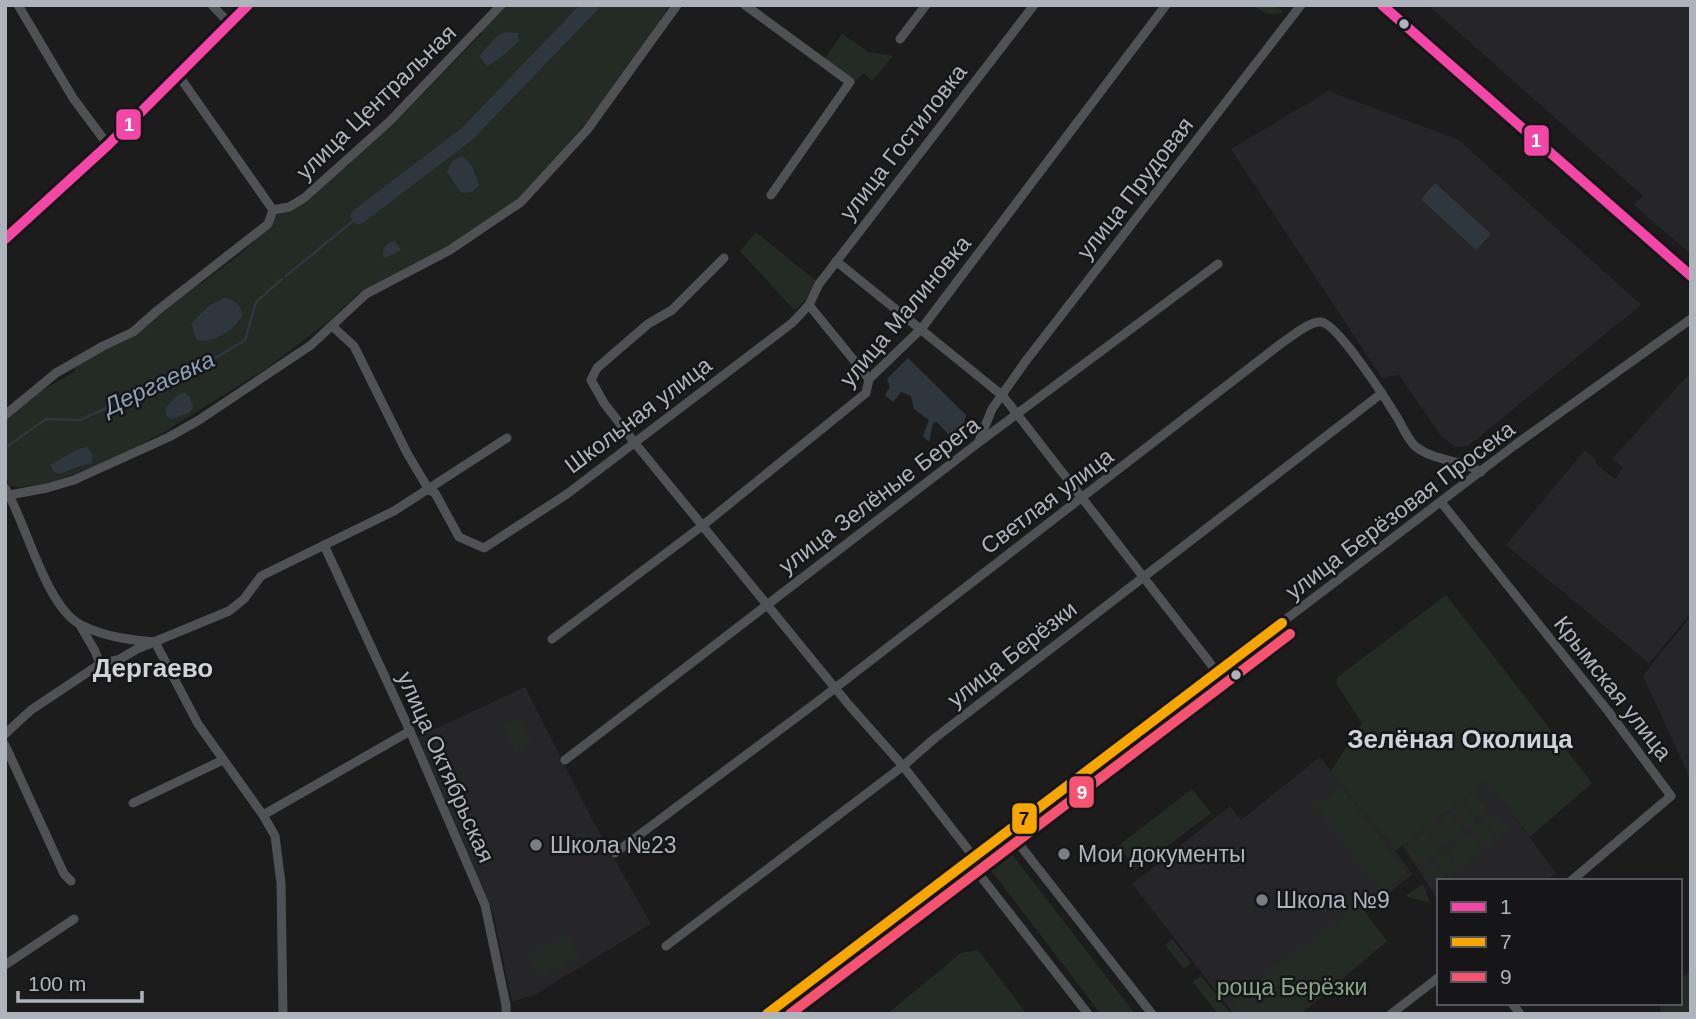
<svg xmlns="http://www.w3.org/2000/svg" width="1696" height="1019" font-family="Arial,sans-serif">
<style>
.built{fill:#262628}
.green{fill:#242b25;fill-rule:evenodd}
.water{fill:#2f373e}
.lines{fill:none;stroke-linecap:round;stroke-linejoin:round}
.stream{stroke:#2f373e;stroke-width:2.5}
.river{stroke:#2f373e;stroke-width:16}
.minor{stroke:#505155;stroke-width:9}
.secondary{stroke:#4f5053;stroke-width:12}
.bus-1-casing{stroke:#161618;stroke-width:16}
.bus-2-casing{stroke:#161618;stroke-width:16}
.bus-3-casing{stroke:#161618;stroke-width:16}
.bus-1{stroke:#f346a5;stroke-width:10}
.bus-2{stroke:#f7a600;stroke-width:10}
.bus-3{stroke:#f65372;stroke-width:10}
.bus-dot{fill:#aeb3bc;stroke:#161618;stroke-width:2.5}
.poi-dot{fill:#7b7e84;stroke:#161618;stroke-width:2.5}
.labels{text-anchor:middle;stroke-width:5;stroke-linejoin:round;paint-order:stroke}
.street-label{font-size:23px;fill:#aeb3bc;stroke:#161618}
.poi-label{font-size:23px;fill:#aeb3bc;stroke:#161618;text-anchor:start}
.park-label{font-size:23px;fill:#87a588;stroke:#161618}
.water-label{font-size:24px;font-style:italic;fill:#88a1b4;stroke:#161618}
.quarter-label{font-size:26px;font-weight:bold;fill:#cfd2d8;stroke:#161618}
.line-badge{stroke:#161618;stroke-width:2.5}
.badge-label{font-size:19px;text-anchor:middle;font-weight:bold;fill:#fff}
.pale-badge-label{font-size:19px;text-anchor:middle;font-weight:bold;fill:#111}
</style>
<rect width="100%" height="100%" fill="#1c1c1c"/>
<g class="built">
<path d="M 1428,5 L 1691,5 L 1691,254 L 1634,205 L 1643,196 Z"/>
<path d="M 1328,91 L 1459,140 L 1641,305 L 1468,446 L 1455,447 L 1441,436 L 1399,375 L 1382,378 L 1231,149 Z"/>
<path d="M 1691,372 L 1691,613 L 1649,663 L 1506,545 L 1585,450 L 1596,460 L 1597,465 L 1615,479 L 1623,468 L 1612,459 Z"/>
<path d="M 1691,616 L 1691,780 L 1643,676 Z"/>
<path d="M 525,687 L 593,821 L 651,924 L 536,994 L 512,1002 L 493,912 L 418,737 Z"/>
<path d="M 1320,757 L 1413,874 L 1234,1014 L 1132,884 L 1230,806 L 1241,820 Z"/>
<path d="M 1486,779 L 1556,873 L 1546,881 L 1439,881 L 1439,901 L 1402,845 Z"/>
</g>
<g class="green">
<path d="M 504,5 L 669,5 L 645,47 L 612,92 L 560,154 L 517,202 L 477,231 L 358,294 L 330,320 L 267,368 L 164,432 L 111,460 L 48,484 L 19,487 L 10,486 L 5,478 L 5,417 L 36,393 L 75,372 L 75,367 L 94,355 L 130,338 L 178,296 L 202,283 L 243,252 L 280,212 L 351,163 L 350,159 L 391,127 L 482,33 L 481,31 ZM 219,300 L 243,313 C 237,333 214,335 196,339 L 191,323 ZM 86,447 L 81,467 L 60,474 L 50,466 L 80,448 Z"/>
<path d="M 1253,5 L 1276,5 L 1283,12 C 1270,17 1263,13 1253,5 Z"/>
<path d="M 842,34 L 869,52 L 893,56 L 872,81 L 864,73 L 854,82 L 824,60 Z"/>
<path d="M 756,232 L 816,281 L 806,299 L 795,311 L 740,251 Z"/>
<path d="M 1446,595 L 1592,783 L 1530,837 L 1486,780 L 1395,851 L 1331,771 L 1362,723 L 1336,683 L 1338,677 Z"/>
<path d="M 518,718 L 531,744 L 516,752 L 503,725 Z"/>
<path d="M 1340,787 L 1407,873 L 1383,892 L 1316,806 Z"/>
<path d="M 1192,789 L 1211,813 L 1136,870 L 1118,846 Z"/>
<path d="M 1474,794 L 1488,810 L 1478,818 L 1464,802 Z"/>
<path d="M 1463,803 L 1476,820 L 1466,828 L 1453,811 Z"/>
<path d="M 1450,813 L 1464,830 L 1454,838 L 1440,821 Z"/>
<path d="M 1494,813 L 1508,830 L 1498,838 L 1484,821 Z"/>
<path d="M 1483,822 L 1497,839 L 1487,847 L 1473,830 Z"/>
<path d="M 1439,823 L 1452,839 L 1443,847 L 1429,831 Z"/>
<path d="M 1427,832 L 1441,849 L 1431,857 L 1417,840 Z"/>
<path d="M 1469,834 L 1483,851 L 1473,859 L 1459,842 Z"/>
<path d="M 1416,841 L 1430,858 L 1420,866 L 1406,849 Z"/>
<path d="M 1458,843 L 1471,860 L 1461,868 L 1448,851 Z"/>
<path d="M 1008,849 L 1135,1014 L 1101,1014 L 987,865 Z"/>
<path d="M 1445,853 L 1459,869 L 1449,877 L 1436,861 Z"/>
<path d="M 1433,863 L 1447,879 L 1439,881 L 1437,887 L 1424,871 Z"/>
<path d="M 1423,884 L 1430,903 L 1405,896 Z"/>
<path d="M 1360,906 L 1387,941 L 1301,1014 L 1240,1014 L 1231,999 Z"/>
<path d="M 567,935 L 579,956 L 539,978 L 527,957 Z"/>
<path d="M 1172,939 L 1191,963 L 1184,969 L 1165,945 Z"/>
<path d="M 978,950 L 1027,1014 L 887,1014 L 961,953 Z"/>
<path d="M 1691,970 L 1691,1014 L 1661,1014 L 1659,1003 L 1680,1003 L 1680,979 Z"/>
<path d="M 1201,976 L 1231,1014 L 1218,1014 L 1193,982 Z"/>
</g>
<g class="water">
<path d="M 505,32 L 518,33 L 518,42 L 499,59 L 487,66 L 479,56 L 497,36 Z"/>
<path d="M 462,156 L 472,166 L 479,185 L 472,192 L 461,193 L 447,172 L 452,161 Z"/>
<path d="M 1435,183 L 1491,234 L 1476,250 L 1421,199 Z"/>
<path d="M 395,241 L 401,250 L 385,258 L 382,255 C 384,247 386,243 395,241 Z"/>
<path d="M 225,298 C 235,300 239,304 243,314 C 238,328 210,346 196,339 L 191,323 L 209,306 Z"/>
<path d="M 908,358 L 966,415 L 963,427 L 948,434 L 937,422 L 933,423 L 929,442 L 923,436 L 929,420 L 914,409 L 911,396 L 901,392 L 893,402 L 885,395 L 890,387 L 887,379 Z"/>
<path d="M 184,392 L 190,397 L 193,407 L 189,413 L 171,419 L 167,416 L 165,409 L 175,397 Z"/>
<path d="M 87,447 L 93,455 L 92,462 L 60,474 L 54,472 L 50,465 L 80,448 Z"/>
</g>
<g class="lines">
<g class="stream">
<path d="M 286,276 L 359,216"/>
<path d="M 5,448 L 46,419 L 80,420 L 209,362 L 245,340 L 256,302 L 282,279"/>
</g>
<path class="river" d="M 359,216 L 467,134 L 591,5"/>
<g class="minor">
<path d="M 18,5 L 73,98 L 108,145"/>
<path d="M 212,5 L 229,23"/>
<path d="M 745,5 L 850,82 L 771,195"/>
<path d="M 900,39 L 926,5"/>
<path d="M 179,76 L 273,210"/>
<path d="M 724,258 L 672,310 L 648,324 L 597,368 L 591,380 L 604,403 L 634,442 L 849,705 L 903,766 L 973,856"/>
<path d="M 836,261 L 1003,396 L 1217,672"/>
<path d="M 809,305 L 869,379"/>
<path d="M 332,326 L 354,346 L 407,453 L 429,490 L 435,493 L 459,537 L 484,548 L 567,494 L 792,323 L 809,305 L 819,284 L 1034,5"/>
<path d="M 5,415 L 56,373 L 103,346 L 133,332 L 158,310 L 268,224 L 273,210 L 289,207 L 304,198 L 390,121 L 501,5"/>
<path d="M 979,441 L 992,409 L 1025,362 L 1301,5"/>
<path d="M 5,488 C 27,524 45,606 81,625 C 105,637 130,640 155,642 L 198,724 L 263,815 L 275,836 L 281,883 L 283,1014"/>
<path d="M 9,495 L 47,488 L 74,480 L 169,437 L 199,420 L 311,345 L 366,294 L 450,250 L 521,202 L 587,130 L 677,5"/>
<path d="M 1441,502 L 1608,711 L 1671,796 L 1571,881"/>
<path d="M 324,545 L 410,731 L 485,905 L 506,1005 L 506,1014"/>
<path d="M 80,625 L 95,651 L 100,664"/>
<path d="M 552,639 L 702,526 L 866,393 L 869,379 L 922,328 L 1166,5"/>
<path d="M 5,734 L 31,710 L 100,664 L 120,659 L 137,649 L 229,611 L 244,599 L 261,576 L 394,511 L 507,438"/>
<path d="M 5,745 L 64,874 L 71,881"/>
<path d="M 565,760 L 978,443 L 1218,264"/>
<path d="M 133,803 L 223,760"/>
<path d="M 263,815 L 410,731"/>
<path d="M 1008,830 L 1152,1014"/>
<path d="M 615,853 L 817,702 L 1283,342 C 1293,336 1309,321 1321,322 C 1337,323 1385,398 1395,414 C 1401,423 1407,439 1415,446 C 1434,462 1462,459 1481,472"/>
<path d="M 968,860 L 1088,1014"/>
<path d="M 666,946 L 903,766 L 935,738 L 1382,393"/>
<path d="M 5,965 L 74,919"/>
<path d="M 789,996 L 803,1014"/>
<path d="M 1512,1003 L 1520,1014"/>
<path d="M 767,1014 L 1515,445 L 1691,319"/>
<path d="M 1391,1014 L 1439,977"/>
</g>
<g class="secondary">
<path d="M 1382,5 L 1691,276"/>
<path d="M 5,239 L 108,145 L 248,5"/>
</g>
<g class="bus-1-casing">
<g id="bus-1">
<path d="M 1382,5 L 1691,276"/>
<path d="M 5,239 L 108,145 L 248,5"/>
</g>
</g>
<g class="bus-2-casing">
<path id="bus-2" d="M 767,1014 L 1282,623"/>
</g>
<g class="bus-3-casing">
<path id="bus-3" d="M 790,1014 L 1290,634"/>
</g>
<use href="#bus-1" class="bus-1"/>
<use href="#bus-2" class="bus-2"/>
<use href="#bus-3" class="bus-3"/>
</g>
<g class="bus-dot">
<circle cx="1404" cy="24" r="6"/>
<circle cx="1236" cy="675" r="6"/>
</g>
<g class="poi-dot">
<circle cx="536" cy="845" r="7"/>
<circle cx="1064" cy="854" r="7"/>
<circle cx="1262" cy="900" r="7"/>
</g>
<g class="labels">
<g class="street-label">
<text transform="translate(376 102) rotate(-44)" y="8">улица Центральная</text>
<text transform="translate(903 142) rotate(-52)" y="8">улица Гостиловка</text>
<text transform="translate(1135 188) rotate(-52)" y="8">улица Прудовая</text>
<text transform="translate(905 311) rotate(-50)" y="8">улица Малиновка</text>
<text transform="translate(638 415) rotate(-37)" y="8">Школьная улица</text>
<text transform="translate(879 495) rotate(-37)" y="8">улица Зелёные Берега</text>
<text transform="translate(1047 501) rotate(-37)" y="8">Светлая улица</text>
<text transform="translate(1400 510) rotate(-37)" y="8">улица Берёзовая Просека</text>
<text transform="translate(1012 654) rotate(-38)" y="8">улица Берёзки</text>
<text transform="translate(1613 688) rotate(52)" y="8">Крымская улица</text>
<text transform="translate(446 767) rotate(66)" y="8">улица Октябрьская</text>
</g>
<g class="poi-label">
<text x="550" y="853">Школа №23</text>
<text x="1078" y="862">Мои документы</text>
<text x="1276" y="908">Школа №9</text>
</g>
<g class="park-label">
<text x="1292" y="995">роща Берёзки</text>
</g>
<g class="water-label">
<text transform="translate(159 383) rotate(-25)" y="8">Дергаевка</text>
</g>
<g class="quarter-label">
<text x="153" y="677">Дергаево</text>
<text x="1460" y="748">Зелёная Околица</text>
</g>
</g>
<g class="line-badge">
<rect x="115" y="108" width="27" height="33" rx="7" fill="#f346a5"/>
<rect x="1523" y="124" width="27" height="33" rx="7" fill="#f346a5"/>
<rect x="1068" y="775" width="27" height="34" rx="7" fill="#f65372"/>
<rect x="1011" y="802" width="27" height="33" rx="7" fill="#f7a600"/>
</g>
<g class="badge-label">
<text x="129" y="131">1</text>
<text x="1536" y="147">1</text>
<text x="1082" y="799">9</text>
</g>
<g class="pale-badge-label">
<text x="1024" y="825">7</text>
</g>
<rect width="1696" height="1019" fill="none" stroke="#aeb3bc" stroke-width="14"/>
<rect x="1437" y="879" width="245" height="126" fill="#161618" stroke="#53555a" stroke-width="2"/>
<rect x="1451" y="902" width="35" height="10" fill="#f346a5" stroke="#53555a" stroke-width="2"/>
<text x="1500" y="914" font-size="21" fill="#aeb3bc">1</text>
<rect x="1451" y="937" width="35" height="10" fill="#f7a600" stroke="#53555a" stroke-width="2"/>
<text x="1500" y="949" font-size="21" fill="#aeb3bc">7</text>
<rect x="1451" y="972" width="35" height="10" fill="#f65372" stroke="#53555a" stroke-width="2"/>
<text x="1500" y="984" font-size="21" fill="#aeb3bc">9</text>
<path d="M18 991v10h124v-10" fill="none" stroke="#aeb3bc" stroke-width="3.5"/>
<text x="28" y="991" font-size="21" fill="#aeb3bc" stroke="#161618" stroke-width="5" paint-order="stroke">100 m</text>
</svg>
